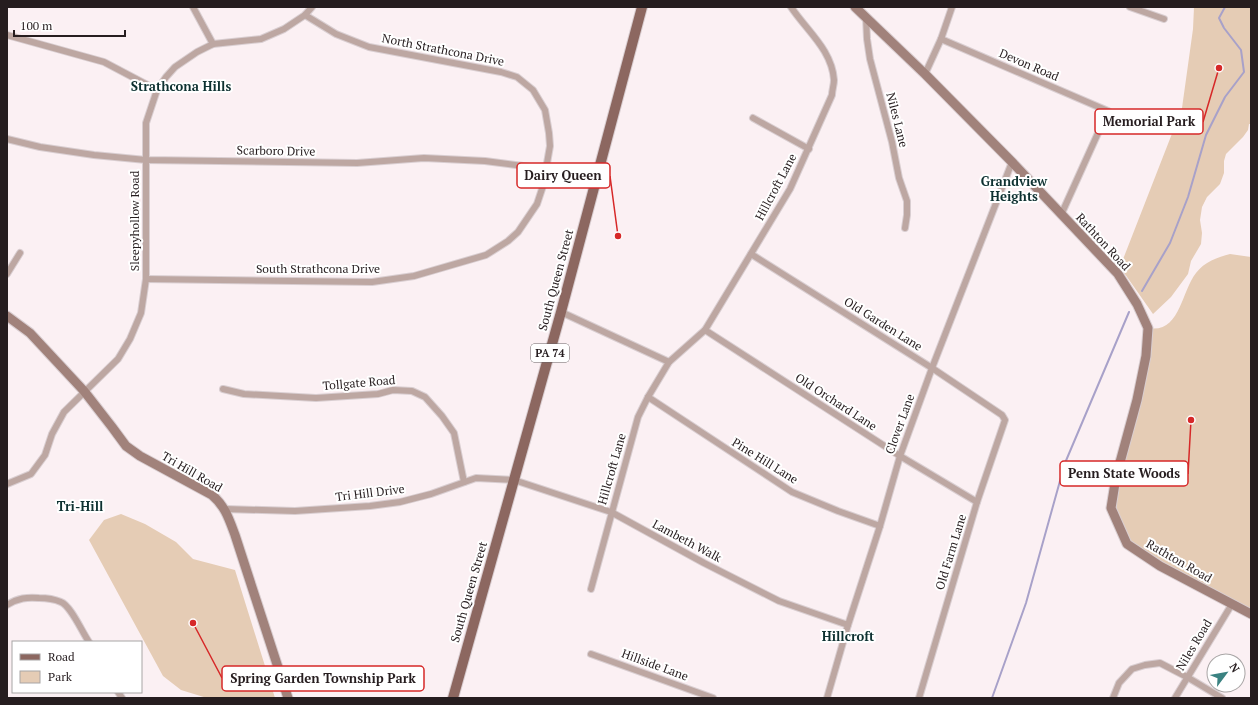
<svg xmlns="http://www.w3.org/2000/svg" width="1258" height="705" font-family="'PT Serif',serif">
<style>
.green{fill:#e5ccb5}
.lines{fill:none;stroke-linecap:round;stroke-linejoin:round}
.stream{stroke:#a8a1c9;stroke-width:2}
.street-casing{stroke:#d9ced1;stroke-width:8}
.secondary-casing{stroke:#d9ced1;stroke-width:11}
.primary-casing{stroke:#d9ced1;stroke-width:12}
.street{stroke:#bda7a2;stroke-width:6}
.secondary{stroke:#a1827b;stroke-width:9}
.primary{stroke:#8c6760;stroke-width:10}
.labels{text-anchor:middle;stroke-width:4;stroke-linejoin:round;paint-order:stroke}
.shield{fill:#fff;stroke:#676162;stroke-width:1}
.shield-label{font-size:11px;font-weight:bold;fill:#261d1f}
.street-label{font-size:12px;fill:#261d1f;stroke:#fff}
.neighbourhood-label{font-size:13px;font-weight:bold;fill:#0e3131;stroke:#fff}
.leader{fill:none;stroke:#d62828;stroke-width:1.5}
.callout-dot{fill:#d62828;stroke:#fff;stroke-width:1.5}
.callout{fill:#fff;stroke:#d62828;stroke-width:1.5}
.callout-label{font-size:13px;text-anchor:middle;font-weight:bold;fill:#261d1f}
</style>
<rect width="100%" height="100%" fill="#fbf0f3"/>
<g class="green">
<path d="M 1194,7 L 1251,7 L 1251,124 L 1249,124 L 1248,130 L 1243,137 L 1226,154 L 1224,161 L 1224,173 L 1220,184 L 1207,197 L 1202,207 L 1200,220 L 1202,233 L 1201,244 L 1191,261 L 1188,274 L 1171,297 L 1153,314 L 1120,267 L 1182,108 L 1193,29 Z"/>
<path d="M 1230,254 L 1251,257 L 1251,614 L 1127,544 L 1111,508 L 1148,328 C 1180,334 1181,292 1196,273 C 1204,262 1218,257 1230,254 Z"/>
<path d="M 121,514 L 145,524 L 176,542 L 193,559 L 235,570 L 275,698 L 207,698 L 181,690 L 163,676 L 89,540 L 104,520 Z"/>
</g>
<g class="lines">
<g class="stream">
<path d="M 1142,291 L 1170,243 L 1188,197 L 1206,135 L 1225,97 L 1244,72 L 1241,50 L 1224,28 L 1219,18 L 1225,7"/>
<path d="M 992,698 L 1026,603 L 1065,463 L 1129,312"/>
</g>
<g class="street-casing">
<g id="street">
<path d="M 193,7 L 213,44"/>
<path d="M 1130,7 L 1164,19"/>
<path d="M 866,17 L 867,39 L 870,59 L 892,142 L 899,178 L 907,201 L 907,215 L 905,228"/>
<path d="M 7,35 L 104,62 L 157,90"/>
<path d="M 941,39 L 1108,111 L 1061,215"/>
<path d="M 925,74 L 941,39 L 952,7"/>
<path d="M 753,118 L 809,149"/>
<path d="M 7,139 L 40,147 L 94,155 L 146,160 L 357,163 L 424,158 L 485,161 L 546,169"/>
<path d="M 751,254 L 932,368 L 1002,415 L 1005,420 L 977,502 L 919,698"/>
<path d="M 7,274 L 20,253"/>
<path d="M 146,279 L 372,282 L 414,276 L 486,255 L 508,241 L 518,232 L 537,204 L 543,186 L 550,146 L 549,133 L 545,110 L 533,90 L 517,77 L 501,72 L 369,47 L 336,34 L 305,15"/>
<path d="M 561,312 L 669,362"/>
<path d="M 705,330 L 900,456 L 977,502"/>
<path d="M 223,389 L 244,394 L 316,398 L 378,394 L 393,390 L 412,391 L 425,397 L 442,416 L 454,433 L 464,482"/>
<path d="M 648,397 L 792,492 L 838,511 L 880,526"/>
<path d="M 7,484 L 31,474 L 45,455 L 52,434 L 64,412 L 118,359 L 130,339 L 141,313 L 146,279 L 146,123 L 157,90 L 166,77 L 175,67 L 197,52 L 213,44 L 261,39 L 284,29 L 305,15 L 312,7"/>
<path d="M 225,509 L 295,511 L 370,506 L 400,502 L 431,494 L 476,478 L 514,480 L 611,512 L 704,563 L 779,601 L 848,625"/>
<path d="M 591,589 L 638,417 L 648,397 L 669,362 L 705,330 L 790,189 L 832,95 C 832,90 834,85 834,80 C 832,50 807,31 791,7"/>
<path d="M 7,605 C 18,598 27,597 39,598 C 46,598 54,599 61,602 C 71,606 82,632 89,642"/>
<path d="M 591,654 L 713,698"/>
<path d="M 118,692 L 122,698"/>
<path d="M 827,698 L 848,625 L 880,526 L 900,456 L 932,368 L 1012,162"/>
<path d="M 1113,698 L 1119,683 L 1132,669 L 1145,665 L 1160,663 L 1187,677 L 1222,698"/>
<path d="M 1175,698 L 1232,604"/>
</g>
</g>
<g class="secondary-casing">
<g id="secondary">
<path d="M 855,7 L 925,74 L 1012,162 L 1118,274 L 1137,304 L 1148,328 L 1146,356 L 1137,400 L 1116,477 L 1111,508 L 1127,544 L 1160,566 L 1251,614"/>
<path d="M 7,316 L 30,333 L 84,391 L 112,427 L 126,446 L 140,456 L 212,495 C 225,506 229,519 235,535 L 288,698"/>
</g>
</g>
<g class="primary-casing">
<path id="primary" d="M 453,698 L 561,312 L 642,7"/>
</g>
<use href="#street" class="street"/>
<use href="#secondary" class="secondary"/>
<use href="#primary" class="primary"/>
</g>
<g class="labels">
<rect class="shield" x="531" y="344" width="38" height="18" rx="3"/>
<g class="shield-label">
<text x="550" y="357">PA 74</text>
</g>
<g class="street-label">
<text transform="translate(443 50) rotate(11)" y="4">North Strathcona Drive</text>
<text transform="translate(1029 65) rotate(23)" y="4">Devon Road</text>
<text transform="translate(897 120) rotate(76)" y="4">Niles Lane</text>
<text transform="translate(276 151) rotate(1)" y="4">Scarboro Drive</text>
<text transform="translate(776 187) rotate(-62)" y="4">Hillcroft Lane</text>
<text transform="translate(135 221) rotate(-90)" y="4">Sleepyhollow Road</text>
<text transform="translate(1103 242) rotate(47)" y="4">Rathton Road</text>
<text x="318" y="273">South Strathcona Drive</text>
<text transform="translate(556 280) rotate(-75)" y="4">South Queen Street</text>
<text transform="translate(883 324) rotate(32)" y="4">Old Garden Lane</text>
<text transform="translate(359 383) rotate(-5)" y="4">Tollgate Road</text>
<text transform="translate(836 402) rotate(33)" y="4">Old Orchard Lane</text>
<text transform="translate(900 424) rotate(-70)" y="4">Clover Lane</text>
<text transform="translate(765 461) rotate(32)" y="4">Pine Hill Lane</text>
<text transform="translate(612 469) rotate(-74)" y="4">Hillcroft Lane</text>
<text transform="translate(192 472) rotate(30)" y="4">Tri Hill Road</text>
<text transform="translate(370 493) rotate(-7)" y="4">Tri Hill Drive</text>
<text transform="translate(687 541) rotate(28)" y="4">Lambeth Walk</text>
<text transform="translate(951 552) rotate(-73)" y="4">Old Farm Lane</text>
<text transform="translate(1179 561) rotate(30)" y="4">Rathton Road</text>
<text transform="translate(469 592) rotate(-74)" y="4">South Queen Street</text>
<text transform="translate(1194 645) rotate(-59)" y="4">Niles Road</text>
<text transform="translate(655 665) rotate(20)" y="4">Hillside Lane</text>
</g>
<g class="neighbourhood-label">
<text x="181" y="91">Strathcona Hills</text>
<text x="1014" y="186">Grandview<tspan x="1014" dy="15">Heights</tspan></text>
<text x="80" y="511">Tri-Hill</text>
<text x="848" y="641">Hillcroft</text>
</g>
</g>
<path class="leader" d="M1219 68L1203 122M618 236L610 176M1191 420L1188 474M193 623L222 678"/>
<g class="callout-dot">
<circle cx="1219" cy="68" r="4"/>
<circle cx="618" cy="236" r="4"/>
<circle cx="1191" cy="420" r="4"/>
<circle cx="193" cy="623" r="4"/>
</g>
<g class="callout">
<rect x="1095" y="109" width="108" height="25" rx="4"/>
<rect x="517" y="163" width="93" height="25" rx="4"/>
<rect x="1060" y="461" width="128" height="25" rx="4"/>
<rect x="222" y="666" width="202" height="25" rx="4"/>
</g>
<g class="callout-label">
<text x="1149" y="126">Memorial Park</text>
<text x="563" y="180">Dairy Queen</text>
<text x="1124" y="478">Penn State Woods</text>
<text x="323" y="683">Spring Garden Township Park</text>
</g>
<rect width="1258" height="705" fill="none" stroke="#261d1f" stroke-width="16"/>
<rect x="12" y="641" width="130" height="52" fill="#ffffff" stroke="#a8a5a5"/>
<rect x="20" y="654" width="20" height="6" fill="#8c6760" stroke="#a8a5a5"/>
<text x="48" y="661" font-size="12" fill="#261d1f">Road</text>
<rect x="20" y="671" width="20" height="12" fill="#e5ccb5" stroke="#a8a5a5"/>
<text x="48" y="681" font-size="12" fill="#261d1f">Park</text>
<g transform="translate(1226 673) rotate(58)"><circle r="19" fill="#ffffff" stroke="#a8a5a5"/>
<path d="M0-3L7 15L0 10L-7 15Z" fill="#3a8281"/>
<text y="-6" font-size="11" font-weight="bold" text-anchor="middle" fill="#261d1f">N</text>
</g>
<path d="M14 30v6h111v-6" fill="none" stroke="#261d1f" stroke-width="2"/>
<text x="20" y="30" font-size="12" fill="#261d1f" stroke="#ffffff" stroke-width="3" paint-order="stroke">100 m</text>
</svg>
